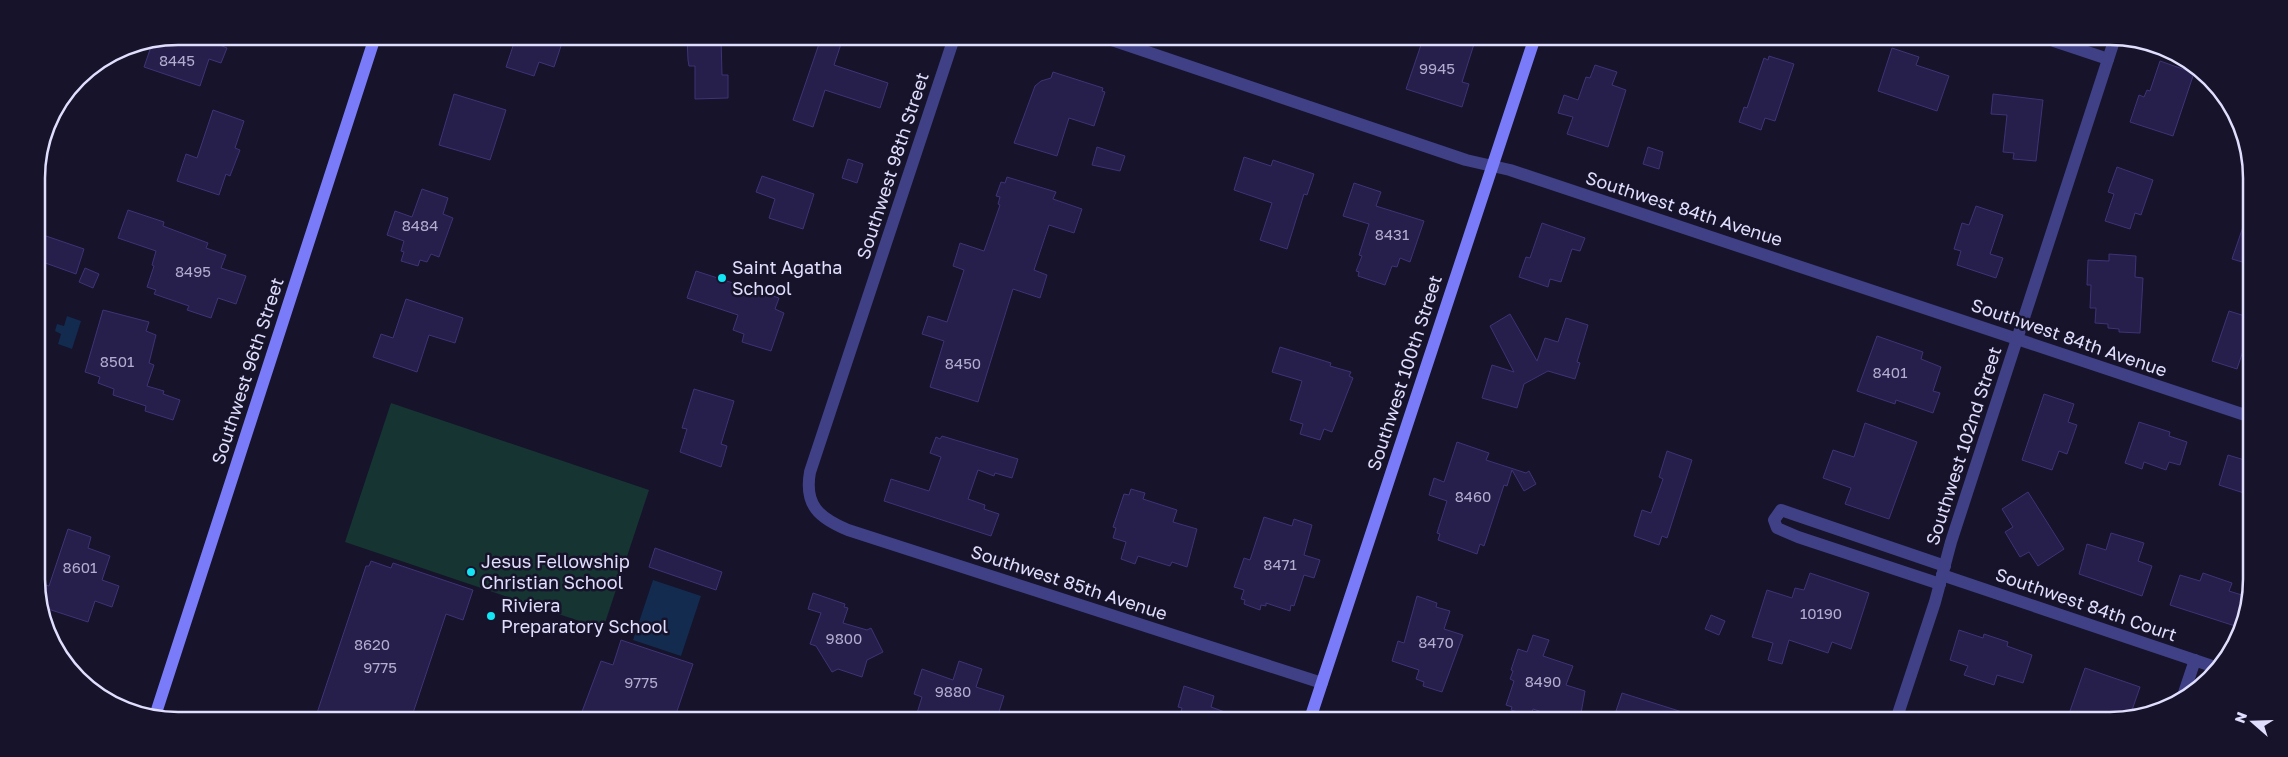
<svg xmlns="http://www.w3.org/2000/svg" width="2288" height="757" font-family="'Golos Text',sans-serif">
<style>
.green{fill:#163532}
.water{fill:#122b4f}
.building{fill:#271f4b;stroke:#3e3376}
.lines{fill:none;stroke-linecap:round;stroke-linejoin:round}
.street{stroke:#404087;stroke-width:12}
.secondary{stroke:#797bf9;stroke-width:12}
.poi-dot{fill:#13e5f4;stroke:#16132b;stroke-width:2}
.labels{text-anchor:middle;stroke-width:5;stroke-linejoin:round;paint-order:stroke}
.number-label{font-size:15px;fill:#b2aed0}
.street-label{font-size:18px;fill:#e0defd;stroke:#16132b}
.poi-label{font-size:18px;fill:#e0defd;stroke:#16132b;text-anchor:start}
.rim{fill:none;stroke:#e0defd;stroke-width:2.5}
</style>
<rect width="100%" height="100%" fill="#16132b"/>
<path class="green" d="M 391,403 L 649,490 L 603,629 L 345,542 Z"/>
<g class="water">
<path d="M 67,316 L 81,321 L 72,349 L 58,344 L 61,334 L 55,331 L 57,324 L 64,326 Z"/>
<path d="M 653,580 L 701,596 L 681,656 L 633,640 Z"/>
</g>
<g class="building">
<path d="M 187,36 L 217,36 L 215,43 L 227,48 L 221,63 L 209,59 L 200,86 L 144,67 L 153,41 L 169,38 L 185,43 Z"/>
<path d="M 516,37 L 564,37 L 554,67 L 539,62 L 534,76 L 506,67 Z"/>
<path d="M 687,38 L 721,38 L 722,75 L 728,75 L 728,98 L 695,99 L 695,66 L 689,66 L 688,60 Z"/>
<path d="M 821,38 L 843,38 L 834,65 L 888,83 L 880,108 L 825,90 L 813,127 L 793,120 Z"/>
<path d="M 1423,39 L 1459,39 L 1474,44 L 1462,82 L 1469,84 L 1462,107 L 1406,89 Z"/>
<path d="M 1892,48 L 1919,57 L 1916,65 L 1949,76 L 1937,111 L 1878,91 Z"/>
<path d="M 1769,56 L 1794,64 L 1775,121 L 1765,118 L 1761,130 L 1739,122 L 1744,107 L 1747,108 L 1764,58 L 1768,60 Z"/>
<path d="M 2160,61 L 2194,73 L 2173,136 L 2130,122 L 2139,95 L 2144,97 L 2147,90 L 2150,91 Z"/>
<path d="M 1595,65 L 1617,72 L 1612,85 L 1626,90 L 1608,147 L 1567,134 L 1573,117 L 1558,113 L 1564,95 L 1578,100 L 1586,77 L 1590,78 Z"/>
<path d="M 1053,72 L 1103,88 L 1102,91 L 1105,92 L 1094,126 L 1069,118 L 1057,156 L 1014,143 L 1035,86 L 1041,81 L 1051,78 Z"/>
<path d="M 454,94 L 506,110 L 490,160 L 439,145 Z"/>
<path d="M 1993,94 L 2043,100 L 2036,161 L 2013,159 L 2014,153 L 2003,152 L 2007,115 L 1991,114 Z"/>
<path d="M 213,110 L 244,121 L 235,148 L 240,150 L 230,176 L 226,174 L 219,195 L 177,181 L 186,154 L 197,158 Z"/>
<path d="M 1097,147 L 1125,156 L 1120,171 L 1092,165 Z"/>
<path d="M 1648,147 L 1663,152 L 1659,169 L 1643,164 Z"/>
<path d="M 1244,157 L 1271,166 L 1273,160 L 1314,174 L 1307,195 L 1304,194 L 1287,249 L 1260,240 L 1272,203 L 1234,190 Z"/>
<path d="M 848,159 L 863,164 L 857,183 L 842,178 Z"/>
<path d="M 2117,167 L 2153,180 L 2141,215 L 2135,213 L 2130,229 L 2105,221 L 2114,194 L 2108,192 Z"/>
<path d="M 762,176 L 814,194 L 803,229 L 769,218 L 775,199 L 756,192 Z"/>
<path d="M 1007,177 L 1056,192 L 1053,199 L 1082,209 L 1074,233 L 1049,225 L 1034,270 L 1047,275 L 1040,298 L 1013,289 L 978,402 L 930,387 L 944,341 L 922,334 L 928,316 L 947,322 L 964,270 L 953,266 L 960,243 L 984,251 L 1000,205 L 998,204 L 1000,197 L 996,196 L 1001,182 L 1005,183 Z"/>
<path d="M 1354,183 L 1381,192 L 1376,206 L 1424,221 L 1410,262 L 1400,258 L 1397,267 L 1392,266 L 1385,285 L 1358,276 L 1359,272 L 1356,271 L 1362,256 L 1359,255 L 1369,224 L 1343,216 Z"/>
<path d="M 422,189 L 448,198 L 443,214 L 453,218 L 439,257 L 431,254 L 427,262 L 420,260 L 418,266 L 401,261 L 404,252 L 401,251 L 404,241 L 387,235 L 395,211 L 412,217 Z"/>
<path d="M 1976,206 L 2003,215 L 1990,254 L 2003,258 L 1996,278 L 1957,265 L 1961,251 L 1954,249 L 1962,223 L 1969,225 Z"/>
<path d="M 128,210 L 164,222 L 163,226 L 208,243 L 206,248 L 226,255 L 221,268 L 246,276 L 236,304 L 218,298 L 211,318 L 187,310 L 189,306 L 154,294 L 156,290 L 147,287 L 154,266 L 152,265 L 156,251 L 118,238 Z"/>
<path d="M 2246,218 L 2249,218 L 2249,264 L 2232,259 Z"/>
<path d="M 1542,223 L 1585,238 L 1580,251 L 1572,249 L 1561,282 L 1550,279 L 1548,287 L 1519,277 L 1526,257 L 1530,258 Z"/>
<path d="M 46,236 L 84,249 L 76,274 L 37,260 Z"/>
<path d="M 2109,254 L 2136,256 L 2135,277 L 2143,278 L 2140,333 L 2119,332 L 2119,329 L 2108,328 L 2108,324 L 2095,323 L 2096,308 L 2090,308 L 2091,285 L 2087,285 L 2088,260 L 2109,261 Z"/>
<path d="M 85,268 L 99,274 L 93,288 L 79,282 Z"/>
<path d="M 696,271 L 779,298 L 775,309 L 784,313 L 771,351 L 742,342 L 744,334 L 733,330 L 738,315 L 687,298 Z"/>
<path d="M 406,299 L 463,318 L 455,343 L 429,335 L 417,372 L 373,357 L 381,334 L 393,338 Z"/>
<path d="M 103,310 L 149,322 L 146,331 L 156,335 L 149,363 L 154,365 L 147,386 L 164,391 L 163,394 L 180,400 L 173,420 L 145,411 L 146,406 L 113,395 L 114,389 L 98,383 L 100,377 L 85,372 Z"/>
<path d="M 2229,311 L 2248,317 L 2248,336 L 2237,369 L 2212,361 Z"/>
<path d="M 1510,314 L 1537,361 L 1545,338 L 1558,342 L 1566,318 L 1588,325 L 1577,362 L 1580,363 L 1575,379 L 1548,371 L 1524,384 L 1517,408 L 1482,398 L 1492,365 L 1514,372 L 1490,326 Z"/>
<path d="M 1877,336 L 1923,352 L 1921,359 L 1941,367 L 1933,391 L 1940,393 L 1933,413 L 1896,400 L 1895,404 L 1857,391 Z"/>
<path d="M 1280,347 L 1331,363 L 1330,366 L 1351,372 L 1349,376 L 1353,378 L 1332,432 L 1324,429 L 1320,440 L 1300,434 L 1303,424 L 1290,420 L 1302,381 L 1272,372 Z"/>
<path d="M 694,389 L 734,401 L 721,444 L 727,446 L 721,467 L 680,452 L 687,429 L 682,428 Z"/>
<path d="M 2044,394 L 2074,404 L 2068,422 L 2077,425 L 2067,454 L 2059,451 L 2052,470 L 2022,460 Z"/>
<path d="M 2139,422 L 2170,432 L 2169,436 L 2187,442 L 2180,465 L 2169,462 L 2166,470 L 2144,462 L 2142,469 L 2125,463 Z"/>
<path d="M 1865,423 L 1917,442 L 1889,519 L 1845,504 L 1851,488 L 1823,478 L 1833,450 L 1854,457 Z"/>
<path d="M 942,436 L 1018,459 L 1012,478 L 995,473 L 994,476 L 978,470 L 968,499 L 985,505 L 984,509 L 999,514 L 991,536 L 884,501 L 891,479 L 929,491 L 941,457 L 930,453 L 936,437 L 940,439 Z"/>
<path d="M 1457,442 L 1489,453 L 1486,460 L 1526,473 L 1529,471 L 1536,484 L 1524,491 L 1512,470 L 1507,486 L 1504,485 L 1484,546 L 1480,544 L 1477,554 L 1438,540 L 1440,534 L 1437,533 L 1447,501 L 1429,495 L 1434,478 L 1444,482 Z"/>
<path d="M 1667,451 L 1692,460 L 1667,538 L 1662,536 L 1659,545 L 1634,536 L 1642,510 L 1651,513 L 1663,479 L 1659,477 Z"/>
<path d="M 2228,455 L 2248,461 L 2247,494 L 2219,485 Z"/>
<path d="M 1131,489 L 1145,493 L 1143,499 L 1177,510 L 1173,522 L 1197,529 L 1187,567 L 1172,562 L 1170,566 L 1138,556 L 1135,564 L 1121,559 L 1126,542 L 1113,538 L 1116,528 L 1113,527 L 1124,494 L 1129,495 Z"/>
<path d="M 2028,492 L 2064,549 L 2038,566 L 2029,552 L 2020,557 L 2005,532 L 2013,527 L 2002,509 Z"/>
<path d="M 1264,517 L 1292,526 L 1294,519 L 1312,525 L 1304,555 L 1320,560 L 1314,578 L 1304,575 L 1294,606 L 1291,605 L 1290,611 L 1266,603 L 1266,606 L 1261,605 L 1260,610 L 1244,604 L 1245,600 L 1241,599 L 1244,590 L 1234,587 L 1244,558 L 1250,560 Z"/>
<path d="M 68,529 L 91,537 L 88,548 L 110,556 L 102,580 L 119,586 L 112,607 L 95,601 L 88,622 L 39,606 L 39,583 L 49,586 Z"/>
<path d="M 2111,533 L 2144,543 L 2138,561 L 2152,566 L 2142,596 L 2079,574 L 2087,544 L 2106,550 Z"/>
<path d="M 655,548 L 722,572 L 716,590 L 649,567 Z"/>
<path d="M 371,561 L 391,568 L 393,563 L 473,590 L 463,620 L 446,614 L 412,716 L 316,716 L 366,566 L 369,566 Z"/>
<path d="M 1810,573 L 1869,593 L 1851,649 L 1832,642 L 1828,653 L 1789,640 L 1782,664 L 1768,660 L 1773,643 L 1752,637 L 1767,590 L 1792,598 L 1795,588 L 1804,590 Z"/>
<path d="M 2203,573 L 2232,583 L 2229,591 L 2245,596 L 2235,626 L 2170,605 L 2180,575 L 2200,581 Z"/>
<path d="M 813,593 L 845,604 L 844,607 L 848,608 L 843,623 L 867,630 L 871,628 L 883,652 L 867,660 L 862,677 L 838,669 L 832,672 L 816,646 L 810,644 L 821,613 L 808,609 Z"/>
<path d="M 1417,596 L 1437,603 L 1436,607 L 1450,611 L 1444,629 L 1463,635 L 1442,692 L 1423,686 L 1424,682 L 1416,679 L 1419,670 L 1392,661 L 1398,641 L 1404,643 Z"/>
<path d="M 1711,615 L 1725,621 L 1719,635 L 1705,629 Z"/>
<path d="M 1959,630 L 1983,638 L 1984,634 L 2008,642 L 2007,646 L 2032,655 L 2023,683 L 1997,675 L 1994,685 L 1964,675 L 1968,666 L 1950,660 Z"/>
<path d="M 1533,635 L 1549,640 L 1543,656 L 1573,666 L 1566,685 L 1585,691 L 1580,719 L 1563,719 L 1533,709 L 1531,716 L 1511,710 L 1512,707 L 1506,705 L 1514,681 L 1510,679 L 1513,671 L 1511,670 L 1518,649 L 1527,652 Z"/>
<path d="M 621,640 L 693,664 L 675,717 L 580,717 L 601,661 L 613,665 Z"/>
<path d="M 959,661 L 982,669 L 976,687 L 1004,696 L 997,718 L 932,718 L 917,713 L 922,697 L 914,694 L 922,669 L 953,680 Z"/>
<path d="M 2085,668 L 2140,687 L 2130,716 L 2119,720 L 2095,720 L 2070,711 Z"/>
<path d="M 1184,686 L 1214,696 L 1211,707 L 1236,716 L 1236,718 L 1201,718 L 1181,712 L 1182,708 L 1178,707 Z"/>
<path d="M 1622,693 L 1695,716 L 1695,719 L 1616,719 L 1617,715 L 1615,714 Z"/>
</g>
<g class="lines">
<g class="street">
<path d="M 954,38 L 810,472 C 804,505 819,518 848,530 L 1322,683"/>
<path d="M 1109,39 L 1466,160 L 1510,170 L 2248,416"/>
<path d="M 2054,41 L 2108,59"/>
<path d="M 1942,575 L 2218,668"/>
<path d="M 1940,584 L 1798,537 L 1777,528 L 1774,520 L 1781,510 L 1945,566"/>
<path d="M 2183,696 L 2195,660"/>
<path d="M 1896,720 L 1935,602 L 1951,542 L 2114,41"/>
</g>
<g class="secondary">
<path d="M 155,716 L 375,37"/>
<path d="M 1310,719 L 1534,40"/>
</g>
</g>
<g class="poi-dot">
<circle cx="722" cy="278" r="5"/>
<circle cx="471" cy="572" r="5"/>
<circle cx="491" cy="616" r="5"/>
</g>
<g class="labels">
<g class="number-label">
<text x="177" y="66">8445</text>
<text x="1437" y="74">9945</text>
<text x="420" y="231">8484</text>
<text x="1392" y="240">8431</text>
<text x="193" y="277">8495</text>
<text x="117" y="367">8501</text>
<text x="963" y="369">8450</text>
<text x="1890" y="378">8401</text>
<text x="1473" y="502">8460</text>
<text x="1280" y="570">8471</text>
<text x="80" y="573">8601</text>
<text x="1821" y="619">10190</text>
<text x="844" y="644">9800</text>
<text x="1436" y="648">8470</text>
<text x="372" y="650">8620</text>
<text x="380" y="673">9775</text>
<text x="1543" y="687">8490</text>
<text x="641" y="688">9775</text>
<text x="953" y="697">9880</text>
</g>
<g class="street-label">
<text transform="translate(893 166) rotate(-72)" y="6">Southwest 98th Street</text>
<text transform="translate(1684 209) rotate(18)" y="6">Southwest 84th Avenue</text>
<text transform="translate(2069 338) rotate(19)" y="6">Southwest 84th Avenue</text>
<text transform="translate(248 371) rotate(-72)" y="6">Southwest 96th Street</text>
<text transform="translate(1405 373) rotate(-72)" y="6">Southwest 100th Street</text>
<text transform="translate(1964 446) rotate(-72)" y="6">Southwest 102nd Street</text>
<text transform="translate(1069 583) rotate(18)" y="6">Southwest 85th Avenue</text>
<text transform="translate(2086 605) rotate(19)" y="6">Southwest 84th Court</text>
</g>
<g class="poi-label">
<text x="732" y="274">Saint Agatha<tspan x="732" dy="21">School</tspan></text>
<text x="481" y="568">Jesus Fellowship<tspan x="481" dy="21">Christian School</tspan></text>
<text x="501" y="612">Riviera<tspan x="501" dy="21">Preparatory School</tspan></text>
</g>
</g>
<path d="M0 0H2288V757H0ZM178 45H2110A133 133 0 0 1 2243 178V579A133 133 0 0 1 2110 712H178A133 133 0 0 1 45 579V178A133 133 0 0 1 178 45Z" fill="#16132b" fill-rule="evenodd"/>
<path class="rim" d="M178 45H2110A133 133 0 0 1 2243 178V579A133 133 0 0 1 2110 712H178A133 133 0 0 1 45 579V178A133 133 0 0 1 178 45Z"/>
<g transform="translate(2253 722) rotate(290)" stroke="#16132b" stroke-width="4" paint-order="stroke">
<path d="M0-4L9 19L0 12L-9 19Z" fill="#e0defd"/>
<text y="-8" font-size="14" font-weight="bold" text-anchor="middle" fill="#e0defd">N</text>
</g>
</svg>
